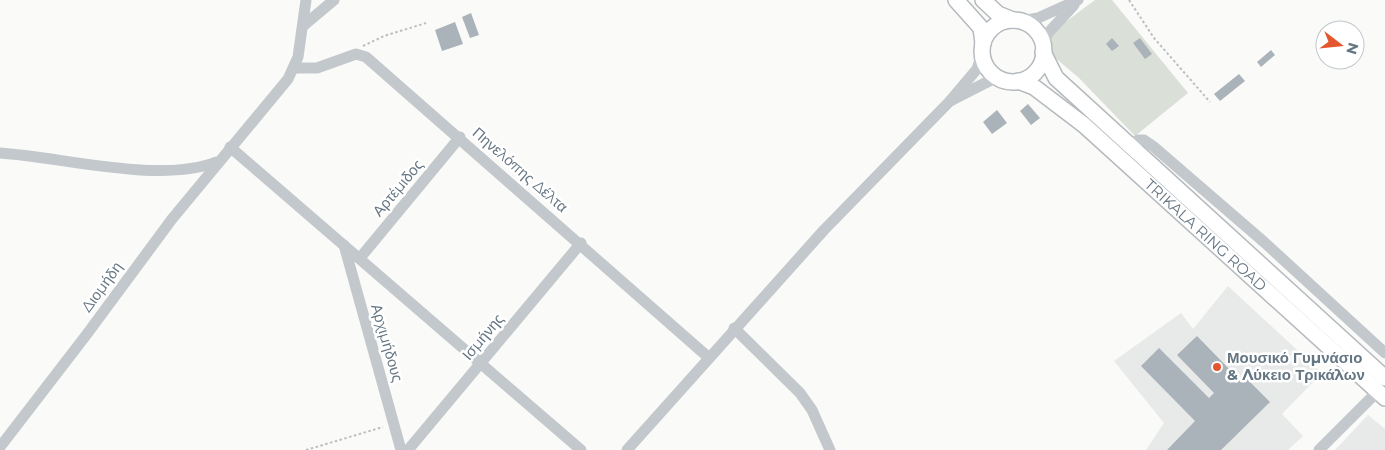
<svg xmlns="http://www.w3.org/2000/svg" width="1385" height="450" font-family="Montserrat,sans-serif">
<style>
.built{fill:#e8e9e9}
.green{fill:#dadfd7}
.building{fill:#aab3b9}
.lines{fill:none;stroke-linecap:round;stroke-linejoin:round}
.major-casing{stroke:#b5babe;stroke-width:18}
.path{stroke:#bbbfc2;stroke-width:2;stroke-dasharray:2.5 2.5;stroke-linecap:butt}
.minor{stroke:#c3c8cc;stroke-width:11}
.major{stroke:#fff;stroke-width:15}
.poi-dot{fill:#e4572e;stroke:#fff;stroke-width:2}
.labels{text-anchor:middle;stroke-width:5;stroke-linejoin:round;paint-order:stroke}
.street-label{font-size:15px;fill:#657683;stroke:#fff}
.poi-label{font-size:15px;font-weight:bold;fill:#657683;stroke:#fff;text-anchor:start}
</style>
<rect width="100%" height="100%" fill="#fafaf8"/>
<g class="built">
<path d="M 1228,286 L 1322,373 L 1282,414 L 1303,436 L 1288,450 L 1146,450 L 1164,423 L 1114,361 L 1181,313 L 1193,329 Z"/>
<path d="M 1368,415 L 1385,429 L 1385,450 L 1335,450 Z"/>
</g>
<path class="green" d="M 1095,0 L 1112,0 L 1188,93 L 1135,136 L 1079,78 L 1053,56 L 1048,49 L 1052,32 Z"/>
<g class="building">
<path d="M 471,13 L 479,35 L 470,38 L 462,17 Z"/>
<path d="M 455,22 L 463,44 L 442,51 L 435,30 Z"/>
<path d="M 1112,38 L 1119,46 L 1112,51 L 1106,44 Z"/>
<path d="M 1140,38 L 1152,54 L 1145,59 L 1133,43 Z"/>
<path d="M 1271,50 L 1275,55 L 1261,67 L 1257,62 Z"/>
<path d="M 1239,74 L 1245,81 L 1220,101 L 1214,94 Z"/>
<path d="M 1028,104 L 1040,118 L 1031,125 L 1020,111 Z"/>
<path d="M 997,110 L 1007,123 L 992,134 L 983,122 Z"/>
<path d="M 1197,336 L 1234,374 L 1230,378 L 1235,383 L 1243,375 L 1270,402 L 1221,450 L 1167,450 L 1195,421 L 1141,366 L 1159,348 L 1209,398 L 1214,393 L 1177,355 Z"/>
</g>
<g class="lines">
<g class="major-casing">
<g id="major">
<path d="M 956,0 L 981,28 L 983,43"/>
<path d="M 983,0 L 998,14 L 1013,20"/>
<circle cx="1013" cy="51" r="31"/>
<path d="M 1043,52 L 1056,78 L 1385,378"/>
<path id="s1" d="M 1018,81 L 1034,87 L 1084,125 L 1385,398"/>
</g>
</g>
<g class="path">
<path d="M 1129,0 L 1154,38 L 1210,102"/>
<path d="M 363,46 L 384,36 L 426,23"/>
<path d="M 306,450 L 383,427"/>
</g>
<g class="minor">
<path d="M 1021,21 L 1038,18 L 1078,0"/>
<path d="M 303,26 L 334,0"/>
<path d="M 1043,44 L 1048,33 L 1074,5"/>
<path d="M 294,68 L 317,68 L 356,54 L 366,57 L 708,357"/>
<path d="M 950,101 L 997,77"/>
<path d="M 1131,145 L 1138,140 L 1144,140 L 1154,147 L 1264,242 L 1385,353"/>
<path d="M 230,147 L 581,450"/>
<path d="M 0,153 C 62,157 160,184 216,162"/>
<path d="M 344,245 L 401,450"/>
<path d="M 360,258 L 460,137"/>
<path d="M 734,328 L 800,393 L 812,410 L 830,450"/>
<path d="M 0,447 L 87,334 L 172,219 L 288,79 L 298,57 L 306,0"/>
<path d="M 408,450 L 581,243"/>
<path d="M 627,450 L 824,230 L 950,101 L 977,69 L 982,54"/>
<path d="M 1319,450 L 1378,391"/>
</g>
<use href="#major" class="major"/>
</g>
<circle class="poi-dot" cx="1217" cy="367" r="5"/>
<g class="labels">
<g class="street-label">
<text transform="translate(520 170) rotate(41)" y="5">Πηνελόπης Δέλτα</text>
<text transform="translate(398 188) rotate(-50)" y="5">Αρτέμιδος</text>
<text dy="5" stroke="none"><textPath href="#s1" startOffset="244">TRIKALA RING ROAD</textPath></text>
<text transform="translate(102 287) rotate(-54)" y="5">Διομήδη</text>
<text transform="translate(483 337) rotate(-50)" y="5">Ισμήνης</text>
<text transform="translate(387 343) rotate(74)" y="5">Αρχιμήδους</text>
</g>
<g class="poi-label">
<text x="1227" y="363">Μουσικό Γυμνάσιο<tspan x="1227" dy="17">&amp; Λύκειο Τρικάλων</tspan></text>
</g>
</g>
<g transform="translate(1340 45) rotate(106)"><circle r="24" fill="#ffffff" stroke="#c1c8cd"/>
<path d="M0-4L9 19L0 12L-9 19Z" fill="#e4572e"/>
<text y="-8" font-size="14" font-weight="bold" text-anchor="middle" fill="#657683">N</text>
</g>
</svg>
